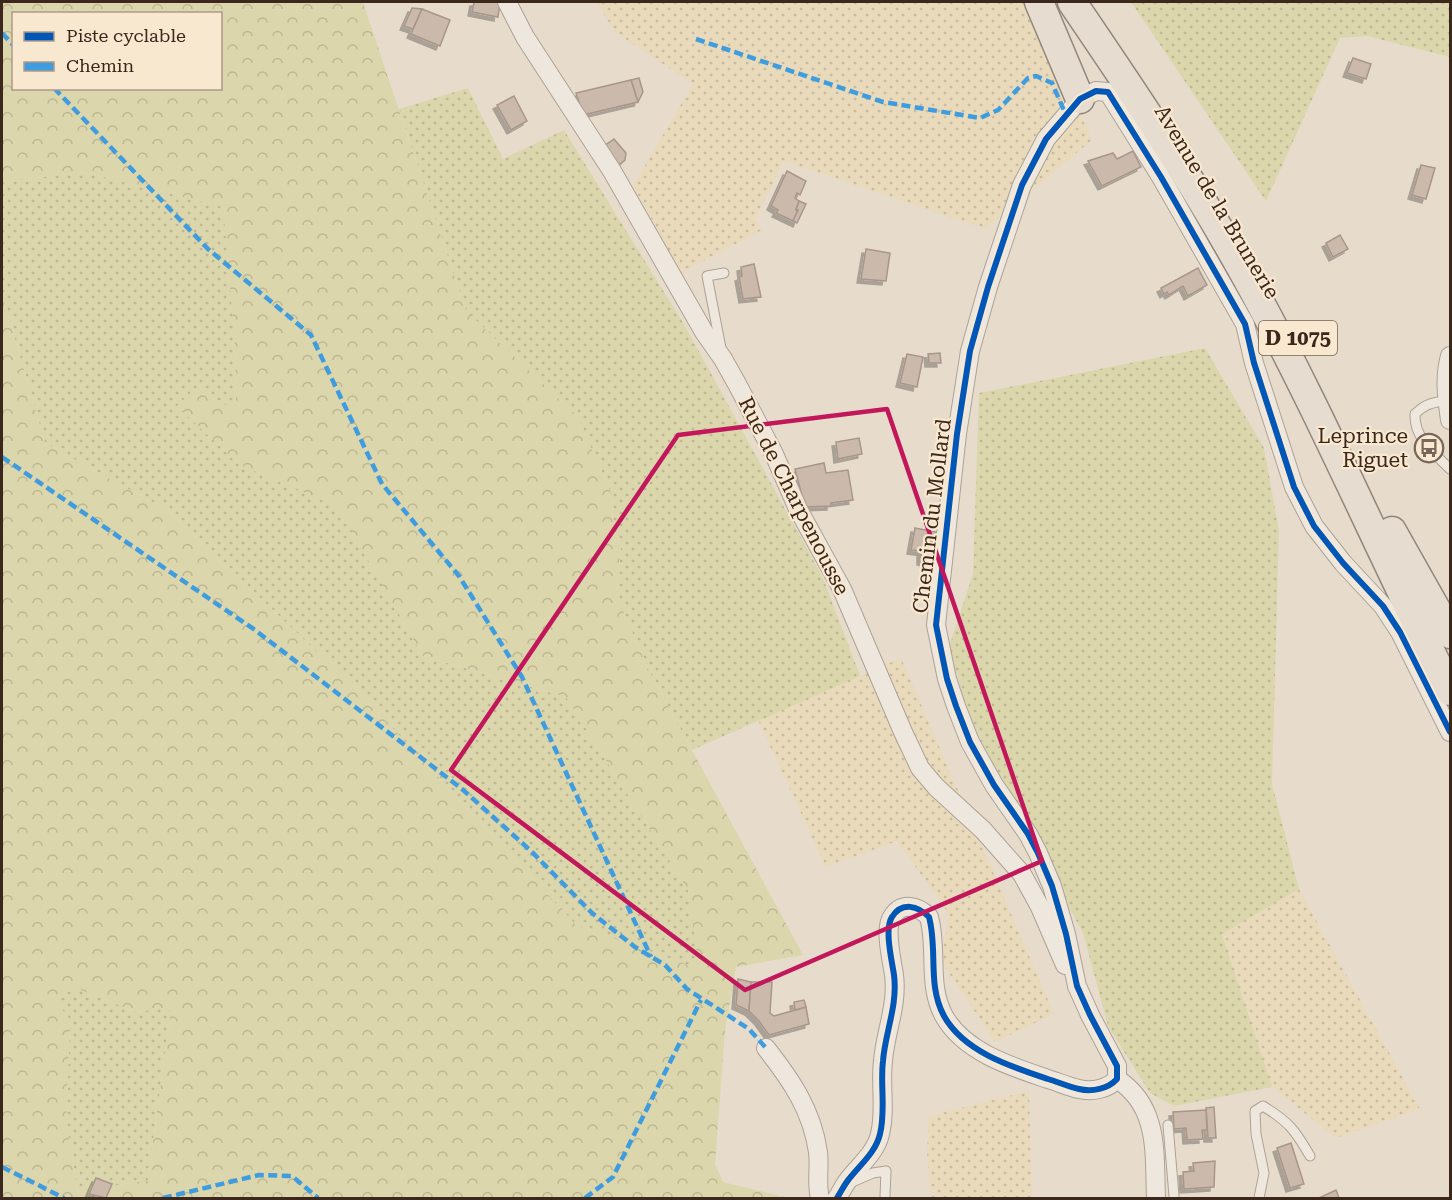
<svg xmlns="http://www.w3.org/2000/svg" width="1452" height="1200" font-family="'Roboto Serif',serif">
<style>
.farmland{fill:url(#farmland-dots)}
.grass{fill:url(#grass-dots)}
.forest{fill:url(#forest-crowns);fill-rule:evenodd}
.building{fill:#cbb9ac;stroke:#a8968b;stroke-width:1.5;filter:url(#shadow)}
.lines{fill:none;stroke-linecap:round;stroke-linejoin:round}
.lane-casing{stroke:#aca195;stroke-width:11}
.street-casing{stroke:#aca195;stroke-width:20}
.primary-casing{stroke:#91867c;stroke-width:31}
.lane{stroke:#eee7de;stroke-width:9}
.street{stroke:#eee7de;stroke-width:18}
.primary{stroke:#e6dccf;stroke-width:28}
.quiet{stroke:#3f9cdf;stroke-width:4.5;stroke-dasharray:9 4.5;stroke-linecap:butt}
.cycleway-casing{stroke:#f9e8d0;stroke-width:10}
.cycleway{stroke:#0057b8;stroke-width:6}
.marked{fill:none;stroke:#c2185b;stroke-width:4.5;stroke-linejoin:round}
.labels{text-anchor:middle;stroke-width:4.5;stroke-linejoin:round;paint-order:stroke}
.shield{fill:#f9e8d0;stroke:#756152;stroke-width:1.5}
.shield-label{font-size:20px;font-weight:bold;fill:#3c271c}
.street-label{font-size:21px;fill:#3c271c;stroke:#f9e8d0}
.poi-label{font-size:21px;fill:#3c271c;stroke:#f9e8d0;text-anchor:end}
</style>
<defs>
<pattern id="farmland-dots" width="8" height="8" patternUnits="userSpaceOnUse" patternTransform="scale(1.5)"><rect width="8" height="8" fill="#e8daba"/><path d="M2 2h.1M6 6h.1" fill="none" stroke="#c8bb9f" stroke-width="1.8" stroke-linecap="round"/></pattern>
<pattern id="grass-dots" width="8" height="8" patternUnits="userSpaceOnUse" patternTransform="scale(1.5)"><rect width="8" height="8" fill="#dbd6ac"/><path d="M2 2h.1M6 6h.1" fill="none" stroke="#bdb893" stroke-width="1.8" stroke-linecap="round"/></pattern>
<pattern id="forest-crowns" width="20" height="18" patternUnits="userSpaceOnUse" patternTransform="scale(1.5)"><rect width="20" height="18" fill="#dbd6ac"/><path d="M2 6a3 3 0 1 1 6 0M12 15a3 3 0 1 1 6 0" fill="none" stroke="#bdb893"/></pattern>
<filter id="shadow"><feDropShadow dx="-4" dy="4" stdDeviation="0" flood-color="#0004"/></filter>
</defs>
<rect width="100%" height="100%" fill="#e7dccc"/>
<g class="farmland">
<path d="M 596,2 L 1032,2 L 1092,140 L 985,229 L 784,161 L 755,219 L 762,230 L 681,273 L 633,186 L 693,84 L 615,32 Z"/>
<path d="M 901,658 L 1054,1014 L 995,1042 L 941,961 L 949,914 L 897,841 L 826,867 L 758,720 Z"/>
<path d="M 1299,889 L 1420,1109 L 1336,1138 L 1272,1087 L 1222,934 Z"/>
<path d="M 1029,1091 L 1032,1198 L 931,1198 L 927,1154 L 929,1116 Z"/>
</g>
<g class="grass">
<path d="M 1131,2 L 1450,2 L 1450,57 L 1367,36 L 1340,38 L 1266,201 Z"/>
<path d="M 468,88 L 503,159 L 564,130 L 685,326 L 823,578 L 860,676 L 692,750 L 649,671 L 616,595 L 621,548 L 613,527 L 612,495 L 577,416 L 466,311 L 399,109 Z"/>
<path d="M 84,172 L 224,207 L 235,343 L 236,411 L 195,389 L 177,406 L 240,465 L 337,505 L 423,656 L 566,697 L 688,890 L 700,970 L 575,924 L 359,692 L 170,512 L 45,443 L 2,294 L 2,182 Z"/>
<path d="M 1205,348 L 1264,448 L 1279,531 L 1272,784 L 1299,889 L 1222,934 L 1272,1087 L 1174,1106 L 1150,1093 L 1108,1026 L 1083,933 L 973,730 L 949,647 L 973,574 L 979,393 Z"/>
<path d="M 78,989 L 136,1012 L 171,1007 L 148,1180 L 78,1192 L 66,1122 L 70,1020 L 52,996 Z"/>
</g>
<path class="forest" d="M 2,2 L 363,2 L 466,311 L 577,416 L 612,495 L 613,527 L 621,548 L 616,595 L 649,671 L 803,955 L 736,967 L 725,1031 L 715,1164 L 723,1182 L 789,1198 L 2,1198 L 2,294 L 45,443 L 170,512 L 359,692 L 575,924 L 699,969 L 688,890 L 566,697 L 423,656 L 337,506 L 240,465 L 177,406 L 195,389 L 236,410 L 235,343 L 223,207 L 84,172 L 2,182 ZM 14,14 L 220,14 L 220,88 L 14,88 ZM 78,989 L 136,1012 L 171,1007 L 148,1180 L 78,1192 L 66,1122 L 70,1020 L 52,996 Z"/>
<g class="building">
<path d="M 474,2 L 500,2 L 498,17 L 472,12 Z"/>
<path d="M 412,8 L 422,9 L 413,29 L 404,26 Z"/>
<path d="M 422,9 L 450,20 L 440,46 L 411,34 Z"/>
<path d="M 1353,58 L 1371,64 L 1366,79 L 1347,73 Z"/>
<path d="M 639,78 L 643,92 L 638,102 L 631,80 Z"/>
<path d="M 631,80 L 638,102 L 583,115 L 576,93 Z"/>
<path d="M 514,96 L 527,121 L 511,130 L 497,105 Z"/>
<path d="M 614,139 L 626,153 L 625,160 L 618,166 L 604,146 Z"/>
<path d="M 1133,151 L 1141,167 L 1102,186 L 1088,161 L 1113,153 L 1117,159 Z"/>
<path d="M 1421,165 L 1435,168 L 1426,199 L 1412,195 Z"/>
<path d="M 787,171 L 806,181 L 800,195 L 797,193 L 795,198 L 799,201 L 796,210 L 798,210 L 793,221 L 776,213 L 778,210 L 771,206 Z"/>
<path d="M 799,201 L 806,204 L 797,223 L 793,221 L 798,210 L 796,210 Z"/>
<path d="M 1340,235 L 1348,249 L 1333,257 L 1326,243 Z"/>
<path d="M 866,249 L 890,253 L 886,281 L 861,279 Z"/>
<path d="M 754,264 L 761,297 L 743,299 L 739,277 L 742,276 L 741,267 Z"/>
<path d="M 1198,268 L 1207,285 L 1188,296 L 1183,286 L 1169,295 L 1167,292 L 1164,294 L 1161,288 Z"/>
<path d="M 940,353 L 941,363 L 929,363 L 928,354 Z"/>
<path d="M 907,354 L 923,357 L 917,387 L 900,383 Z"/>
<path d="M 859,438 L 862,454 L 838,459 L 836,442 Z"/>
<path d="M 824,463 L 826,473 L 848,470 L 853,500 L 831,503 L 831,506 L 805,507 L 795,469 Z"/>
<path d="M 915,528 L 936,532 L 933,553 L 911,550 Z"/>
<path d="M 921,551 L 933,553 L 932,564 L 921,561 Z"/>
<path d="M 738,979 L 751,982 L 749,1011 L 736,1005 Z"/>
<path d="M 751,982 L 772,982 L 770,1013 L 774,1016 L 806,1007 L 809,1024 L 769,1035 L 759,1021 L 749,1011 Z"/>
<path d="M 804,1000 L 806,1007 L 795,1010 L 794,1002 Z"/>
<path d="M 1214,1107 L 1216,1138 L 1208,1138 L 1206,1108 Z"/>
<path d="M 1206,1110 L 1207,1130 L 1202,1130 L 1203,1139 L 1187,1140 L 1186,1128 L 1174,1129 L 1173,1112 Z"/>
<path d="M 1291,1143 L 1304,1184 L 1290,1188 L 1277,1148 Z"/>
<path d="M 1215,1161 L 1214,1187 L 1184,1189 L 1183,1172 L 1194,1171 L 1193,1163 Z"/>
<path d="M 96,1178 L 112,1184 L 106,1198 L 89,1194 Z"/>
<path d="M 1336,1190 L 1339,1198 L 1319,1198 Z"/>
</g>
<g class="lines">
<g class="lane-casing">
<g id="lane">
<path d="M 721,348 L 707,276 L 724,273"/>
<path d="M 1447,401 C 1433,402 1425,404 1415,414 C 1414,438 1434,453 1450,469"/>
<path d="M 1168,1125 L 1174,1196"/>
<path d="M 852,1182 L 873,1173 L 886,1171 L 885,1196"/>
<path d="M 1259,1198 L 1264,1173 L 1256,1134 L 1255,1111 L 1263,1106 C 1289,1122 1295,1130 1310,1156"/>
</g>
</g>
<g class="street-casing">
<g id="street">
<path d="M 507,2 L 525,37 L 612,171 L 704,332 L 723,359 L 737,384 L 774,454 L 798,509 L 842,589 L 903,732 L 920,768 L 936,787 L 983,830 L 1022,874 L 1040,907 L 1065,965"/>
<path d="M 1450,356 C 1444,377 1447,399 1450,420"/>
<path d="M 766,1048 C 791,1080 812,1110 818,1152 C 820,1167 816,1184 820,1198"/>
<path d="M 1117,1079 C 1160,1107 1154,1154 1156,1198"/>
<path d="M 837,1198 C 841,1192 844,1185 849,1179 C 860,1165 876,1152 880,1134 C 886,1110 880,1085 883,1061 C 885,1033 898,1005 894,975 C 892,961 884,929 892,917 C 902,901 918,906 929,917 C 938,950 927,985 944,1016 C 964,1052 1012,1067 1048,1079 C 1058,1082 1069,1087 1079,1089 C 1092,1092 1108,1089 1117,1079 L 1117,1066 L 1090,1015 L 1077,986 L 1066,934 L 1052,886 L 1038,853 L 1028,834 L 994,785 L 970,742 L 956,706 L 947,679 L 936,625 L 957,434 L 970,351 L 988,287 L 1022,185 L 1046,139 L 1080,99 L 1096,91 L 1108,92 L 1161,177 L 1245,324 L 1254,363 L 1294,487 L 1314,526 L 1343,563 L 1383,606 L 1400,632 L 1450,732"/>
</g>
</g>
<g class="primary-casing">
<g id="primary">
<path d="M 1039,2 L 1080,99"/>
<path d="M 1072,2 C 1132,90 1192,179 1244,273 C 1319,408 1380,552 1450,691"/>
<path d="M 1392,531 L 1450,634"/>
</g>
</g>
<use href="#lane" class="lane"/>
<use href="#street" class="street"/>
<use href="#primary" class="primary"/>
<g class="quiet">
<path d="M 2,33 L 14,46"/>
<path d="M 696,39 L 883,102 L 980,118 L 998,110 L 1028,78 L 1036,76 L 1052,83 L 1066,115"/>
<path d="M 54,88 L 208,249 L 311,335 L 382,484 L 459,576 L 522,677 L 651,957"/>
<path d="M 2,457 L 255,630 L 462,789 L 531,851 L 592,913 L 635,947 L 665,965 L 687,989 L 749,1029 L 766,1048"/>
<path d="M 2,1167 L 64,1198"/>
<path d="M 163,1198 L 259,1175 L 292,1176 L 318,1198"/>
<path d="M 585,1198 L 613,1177 L 701,1000"/>
</g>
<g class="cycleway-casing">
<path id="cycleway" d="M 837,1198 C 841,1192 844,1185 849,1179 C 860,1165 876,1152 880,1134 C 886,1110 880,1085 883,1061 C 885,1033 898,1005 894,975 C 892,961 884,929 892,917 C 902,901 918,906 929,917 C 938,950 927,985 944,1016 C 964,1052 1012,1067 1048,1079 C 1058,1082 1069,1087 1079,1089 C 1092,1092 1108,1089 1117,1079 L 1117,1066 L 1090,1015 L 1077,986 L 1066,934 L 1052,886 L 1038,853 L 1028,834 L 994,785 L 970,742 L 956,706 L 947,679 L 936,625 L 957,434 L 970,351 L 988,287 L 1022,185 L 1046,139 L 1080,99 L 1096,91 L 1108,92 L 1161,177 L 1245,324 L 1254,363 L 1294,487 L 1314,526 L 1343,563 L 1383,606 L 1400,632 L 1450,732"/>
</g>
<use href="#cycleway" class="cycleway"/>
</g>
<path class="marked" d="M 887,409 L 1042,861 L 745,990 L 451,770 L 678,435 Z"/>
<defs>
<g id="bus-ring" transform="scale(1.5)"><circle r="9.5" fill="#f9e8d0" stroke="#78665a" stroke-width="1.5"/><path d="M-5-6H5V4H4V6H2V4H-2V6H-4V4H-5ZM-3.5-4V0h7V-4ZM-3.5 1.2v1.5H-2V1.2ZM2 1.2v1.5H3.5V1.2Z" fill="#78665a"/></g>
</defs>
<g fill-rule="evenodd">
<use href="#bus-ring" x="1429" y="448"/>
</g>
<g class="labels">
<rect class="shield" x="1259" y="321" width="78" height="34" rx="4.5"/>
<g class="shield-label">
<text x="1298" y="345">D 1075</text>
</g>
<g class="street-label">
<text transform="translate(1217 202) rotate(59)" y="7">Avenue de la Brunerie</text>
<text transform="translate(794 496) rotate(63)" y="7">Rue de Charpenousse</text>
<text transform="translate(932 516) rotate(-83)" y="7">Chemin du Mollard</text>
</g>
<g class="poi-label">
<text x="1408" y="443">Leprince<tspan x="1408" dy="24">Riguet</tspan></text>
</g>
</g>
<rect width="1452" height="1200" fill="none" stroke="#3c271c" stroke-width="6"/>
<rect x="12" y="12" width="210" height="78" fill="#f9e8d0" stroke="#ad9b88" stroke-width="1.5"/>
<rect x="24" y="32" width="30" height="9" fill="#0057b8" stroke="#ad9b88" stroke-width="1.5"/>
<text x="66" y="42" font-size="18" fill="#3c271c">Piste cyclable</text>
<rect x="24" y="62" width="30" height="9" fill="#3f9cdf" stroke="#ad9b88" stroke-width="1.5"/>
<text x="66" y="72" font-size="18" fill="#3c271c">Chemin</text>
</svg>
